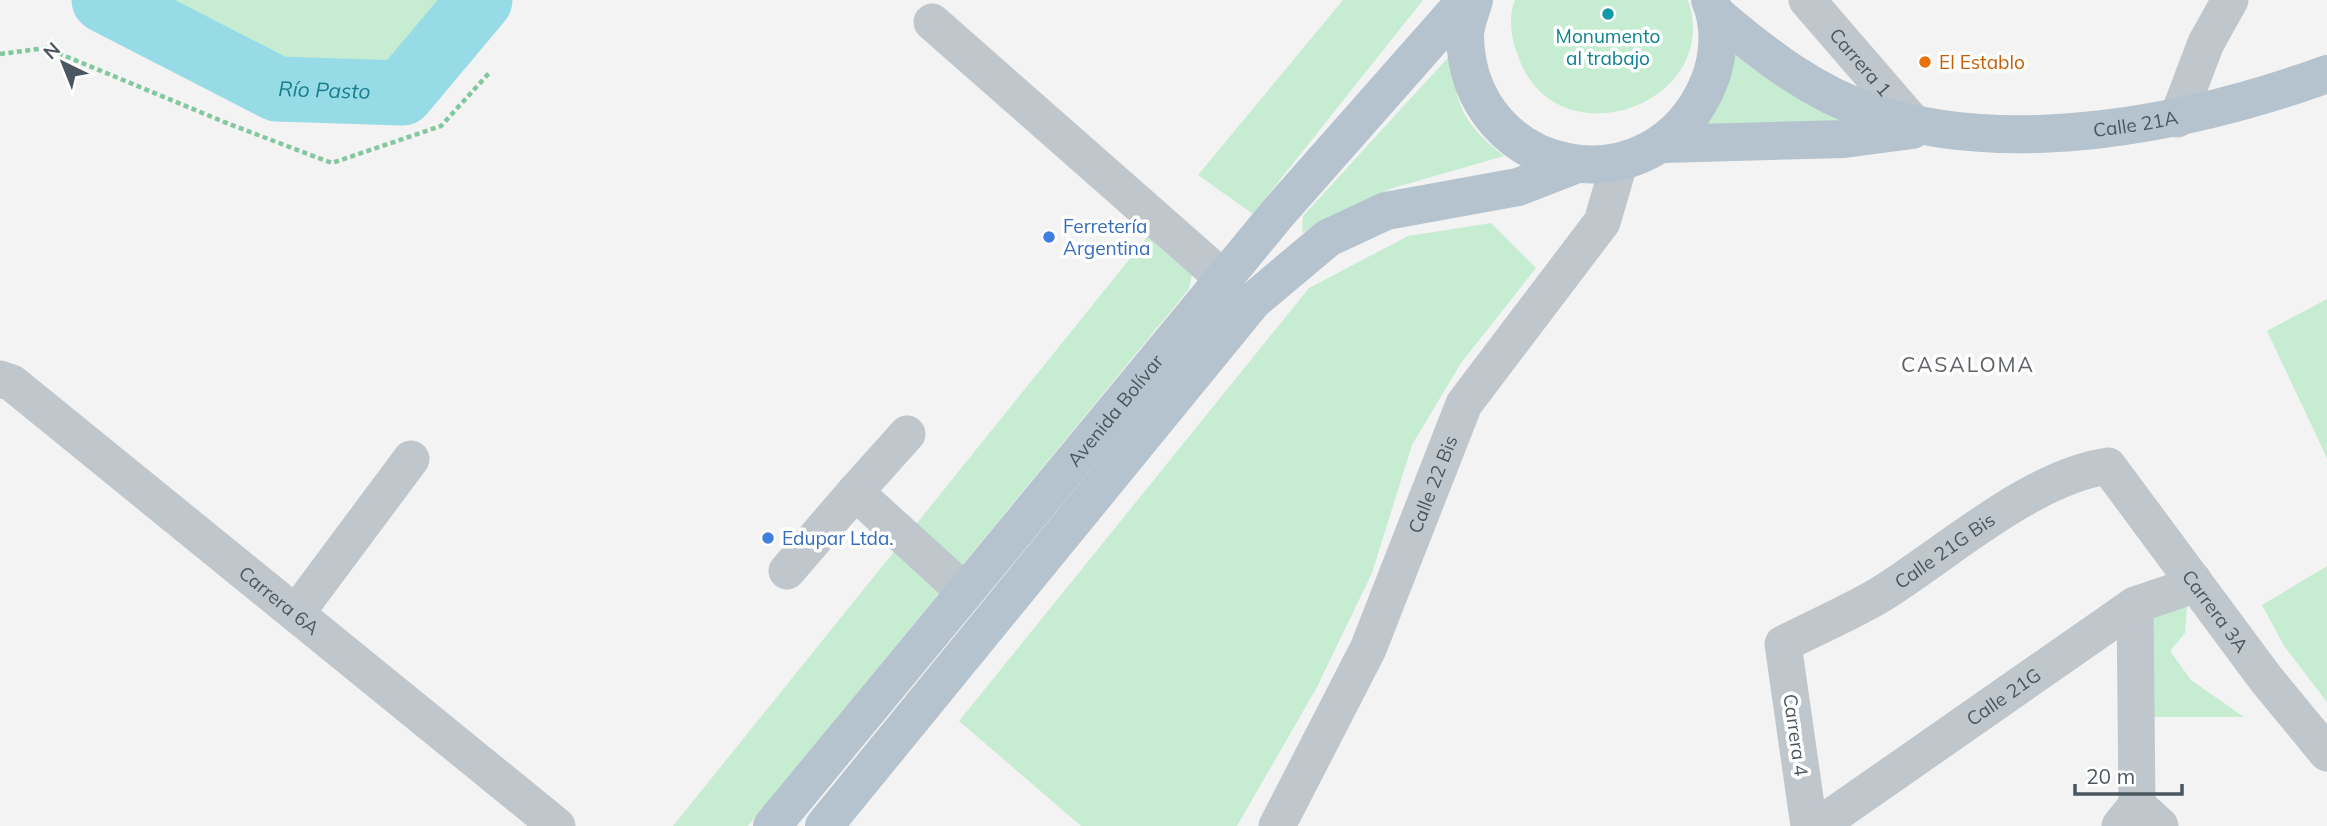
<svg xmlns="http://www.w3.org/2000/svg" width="2327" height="826" font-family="Mulish,sans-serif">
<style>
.green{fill:#c6edd2}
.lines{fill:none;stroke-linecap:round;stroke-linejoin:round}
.river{stroke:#97dbe6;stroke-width:65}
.path{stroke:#81c89f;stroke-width:4.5;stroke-dasharray:5 3.5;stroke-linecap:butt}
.minor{stroke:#bfc7cd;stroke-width:37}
.major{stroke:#b5c3ce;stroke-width:38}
.culture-dot{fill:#0f9aa8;stroke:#fff;stroke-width:2.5}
.food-dot{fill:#e8710a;stroke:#fff;stroke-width:2.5}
.shop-dot{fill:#3f7fe0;stroke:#fff;stroke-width:2.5}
.labels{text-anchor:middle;stroke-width:7;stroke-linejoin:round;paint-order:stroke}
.culture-label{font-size:19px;fill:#0d838f;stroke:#fff}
.food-label{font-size:19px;fill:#c56008;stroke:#fff;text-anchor:start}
.street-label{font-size:19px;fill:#4b575e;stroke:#fff}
.shop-label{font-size:19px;fill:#366cbe;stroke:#fff;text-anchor:start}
.water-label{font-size:21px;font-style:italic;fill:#187e8d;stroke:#fff}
.neighbourhood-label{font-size:21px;letter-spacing:2px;fill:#5f6367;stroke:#fff}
</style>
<rect width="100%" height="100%" fill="#f4f3f3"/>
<g class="green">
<path d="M 104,0 L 480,0 L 402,93 L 260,81 Z"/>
<path d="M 1343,0 L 1423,0 L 1253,214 L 1198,175 Z"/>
<path d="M 1515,0 L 1688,0 C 1724,106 1552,165 1517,53 C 1511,37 1508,16 1515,0 Z"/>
<path d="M 1454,51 C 1452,102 1463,124 1504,156 L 1390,189 L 1302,233 L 1303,216 Z"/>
<path d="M 1734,54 L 1850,126 L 1697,136 Z"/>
<path d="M 1491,223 L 1536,268 L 1461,363 L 1412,445 L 1372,573 L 1316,689 L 1237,826 L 1081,826 L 959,721 L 1309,288 L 1408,236 Z"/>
<path d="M 1157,225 L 1195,260 L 1189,289 L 748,826 L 673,826 Z"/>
<path d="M 2327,299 L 2327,458 L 2267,331 Z"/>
<path d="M 2327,566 L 2327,702 L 2284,646 L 2262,605 Z"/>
<path d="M 2187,606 L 2185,633 L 2170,651 L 2191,680 L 2244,717 L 2150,717 L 2149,612 Z"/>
</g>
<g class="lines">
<path class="river" id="s1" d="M 104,0 L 277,89 L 402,93 L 480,0"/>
<path class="path" d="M 0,54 L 46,48 L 229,124 L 332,163 L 441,126 L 490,72"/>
<g class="minor">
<path id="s2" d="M 1807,0 L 1915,125"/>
<path d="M 932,22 L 1224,279"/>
<path d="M 2177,119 L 2206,43 L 2230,0"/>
<path id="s3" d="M 0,379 L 12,383 L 557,826"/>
<path d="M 855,492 L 907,434"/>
<path d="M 787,571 L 855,492 L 965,592"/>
<path d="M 2135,605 L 2137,805"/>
<path d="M 297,612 L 411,459"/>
<path id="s4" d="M 1277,826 L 1368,649 L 1464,404 L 1602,222 L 1619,164"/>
<path id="s5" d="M 1809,826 L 1783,644 C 1814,628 1847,614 1878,596 C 1945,555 2030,477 2108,466 L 2266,679 L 2327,753"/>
<path id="s6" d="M 1818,826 L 2135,605 L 2182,589 L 2193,580"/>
<path d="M 2120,826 L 2137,805 L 2160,826"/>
</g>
<g class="major">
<path d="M 1474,0 C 1471,11 1465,25 1465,36 C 1468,179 1655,214 1709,82 C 1719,57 1721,25 1710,0"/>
<path id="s7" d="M 1716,14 C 1764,55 1813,93 1873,113 C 2013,159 2192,123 2327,74"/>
<path d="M 1663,144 L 1844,139 L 1912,130"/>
<path id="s8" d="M 772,826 L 1278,213 L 1466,0"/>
<path d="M 824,826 L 1253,301 L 1328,238 L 1386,211 L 1518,187 L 1572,166"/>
</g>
</g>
<circle class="culture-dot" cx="1608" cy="14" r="7"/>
<circle class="food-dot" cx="1925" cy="62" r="7"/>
<g class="shop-dot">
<circle cx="1049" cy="237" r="7"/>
<circle cx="768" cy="538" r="7"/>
</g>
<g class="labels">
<g class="culture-label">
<text x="1608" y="43">Monumento<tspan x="1608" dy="22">al trabajo</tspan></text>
</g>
<g class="food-label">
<text x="1939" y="69">El Establo</text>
</g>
<g class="street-label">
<text dy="7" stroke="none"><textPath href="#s2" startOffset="82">Carrera 1</textPath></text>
<text dy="7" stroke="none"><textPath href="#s7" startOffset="452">Calle 21A</textPath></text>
<text dy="7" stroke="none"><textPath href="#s8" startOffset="539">Avenida Bolívar</textPath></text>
<text dy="7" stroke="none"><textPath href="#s4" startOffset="376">Calle 22 Bis</textPath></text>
<text dy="7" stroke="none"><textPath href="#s5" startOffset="371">Calle 21G Bis</textPath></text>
<text dy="7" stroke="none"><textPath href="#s3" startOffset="357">Carrera 6A</textPath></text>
<text dy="7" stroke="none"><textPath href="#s5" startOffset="737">Carrera 3A</textPath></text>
<text dy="7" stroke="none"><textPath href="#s6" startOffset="226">Calle 21G</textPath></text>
<text transform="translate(1796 735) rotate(82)" y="7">Carrera 4</text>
</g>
<g class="shop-label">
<text x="1063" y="233">Ferretería<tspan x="1063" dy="22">Argentina</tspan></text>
<text x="782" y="545">Edupar Ltda.</text>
</g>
<g class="water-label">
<text dy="7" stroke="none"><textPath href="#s1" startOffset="242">Río Pasto</textPath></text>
</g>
<g class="neighbourhood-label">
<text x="1968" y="372">CASALOMA</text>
</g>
</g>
<g transform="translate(63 63) rotate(317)" stroke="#ffffff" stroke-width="5" paint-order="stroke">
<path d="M0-5L12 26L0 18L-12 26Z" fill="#4b575e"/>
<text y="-10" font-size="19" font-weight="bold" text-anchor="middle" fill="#4b575e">N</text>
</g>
<path d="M2075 784v10h107v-10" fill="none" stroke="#4b575e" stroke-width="3.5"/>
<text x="2086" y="784" font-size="21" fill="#4b575e" stroke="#ffffff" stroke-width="5" paint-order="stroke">20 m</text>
</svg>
